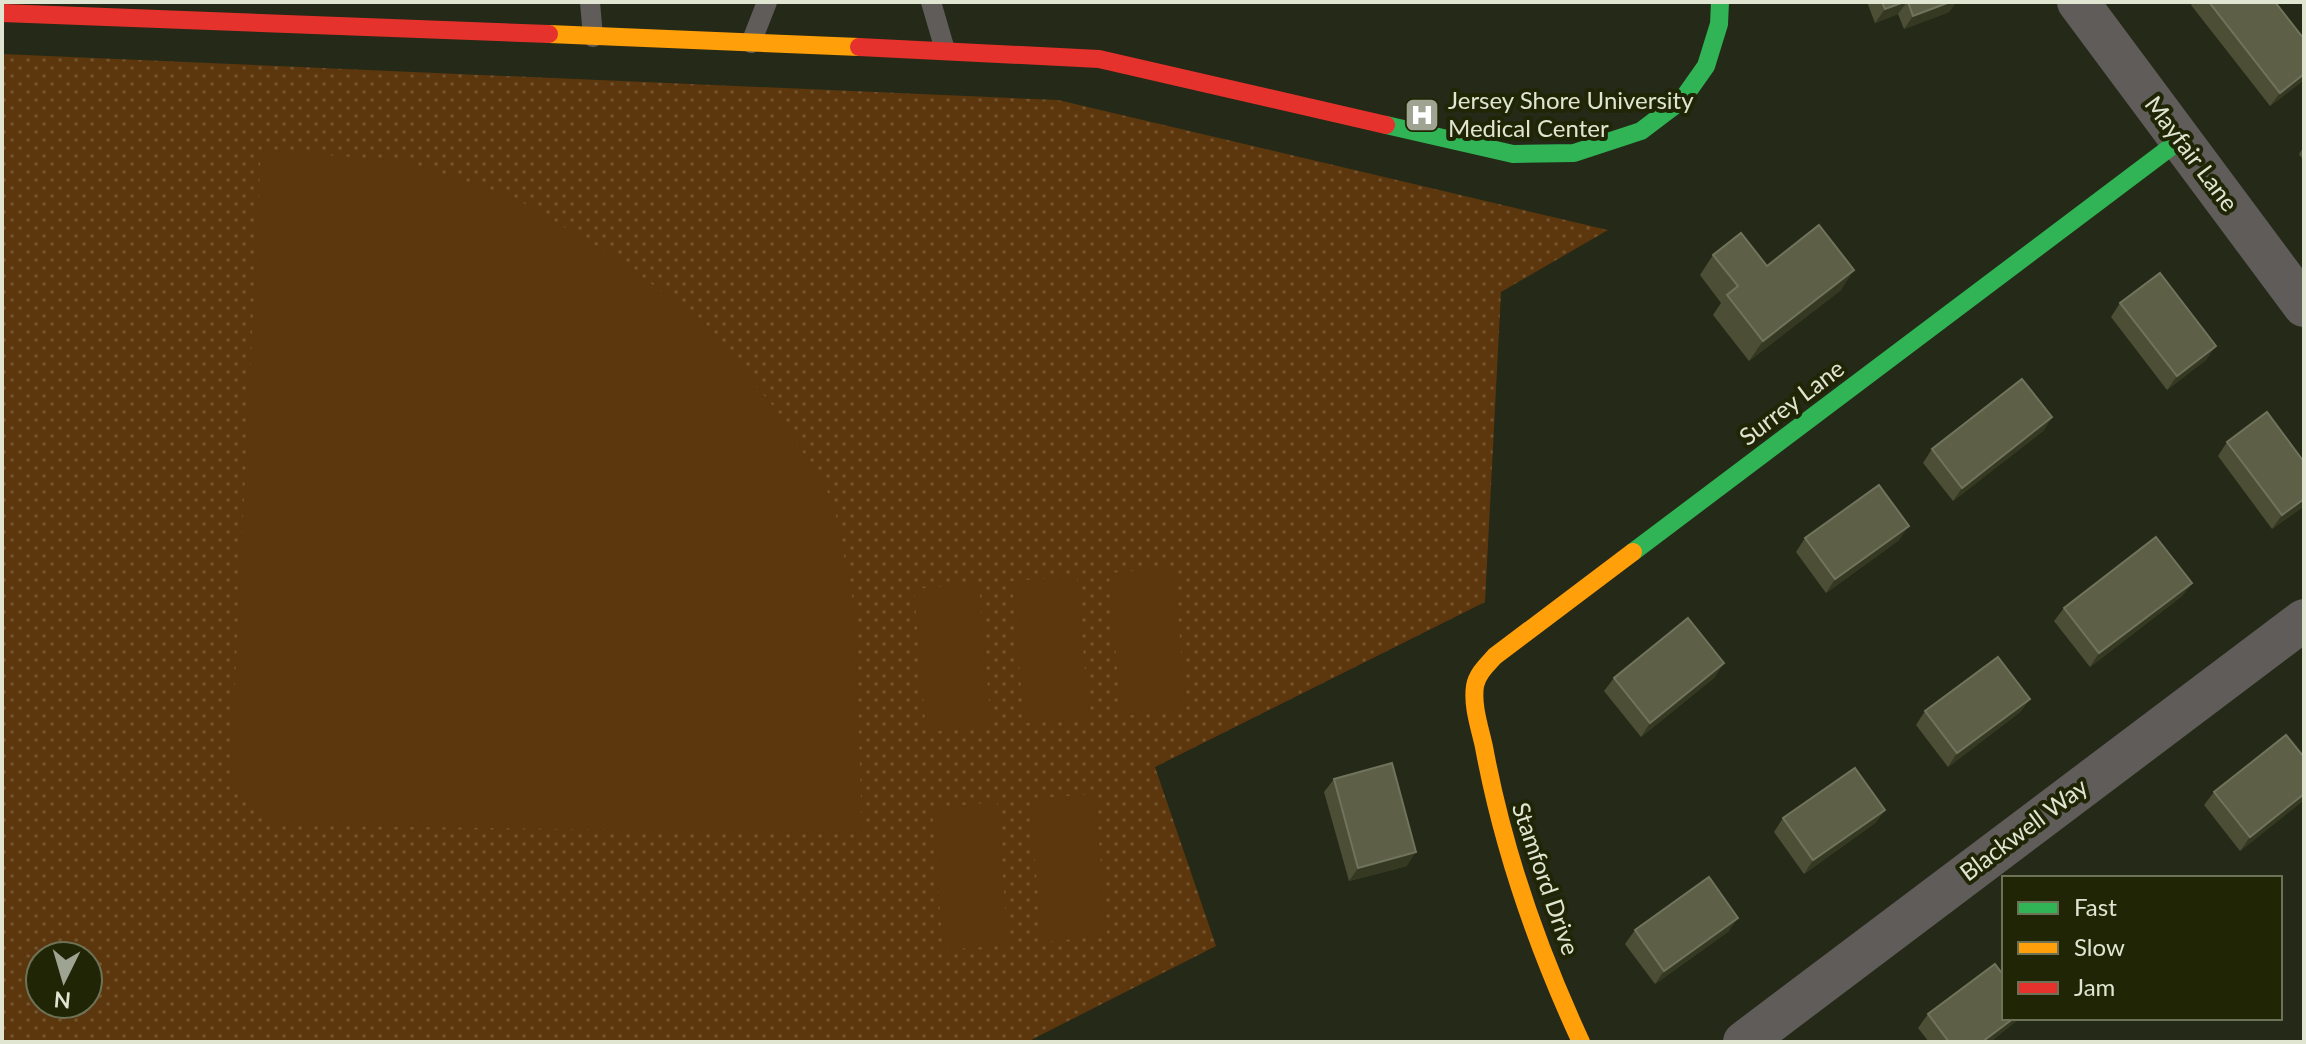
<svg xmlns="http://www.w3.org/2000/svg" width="2306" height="1044" font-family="Lato,sans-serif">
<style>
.park{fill:url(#park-dots);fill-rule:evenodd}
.pitch{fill:#5c360c}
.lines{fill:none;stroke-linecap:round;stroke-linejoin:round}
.lane{stroke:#605c5a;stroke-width:20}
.street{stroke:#605c5a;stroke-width:42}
.fast{stroke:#30b455;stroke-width:18}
.slow{stroke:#ff9f0a;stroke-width:18}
.jam{stroke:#e5322d;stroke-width:18}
.wall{fill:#4d4e36}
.shaded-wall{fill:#363922}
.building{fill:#5d5f47;stroke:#71745c;stroke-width:2}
.labels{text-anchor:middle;stroke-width:8;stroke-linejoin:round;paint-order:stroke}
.poi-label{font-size:24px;fill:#e0e5d2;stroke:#202605;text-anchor:start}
.street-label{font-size:24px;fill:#e0e5d2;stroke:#202605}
</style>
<defs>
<pattern id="park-dots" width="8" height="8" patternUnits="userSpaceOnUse" patternTransform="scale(2)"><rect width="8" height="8" fill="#5c360c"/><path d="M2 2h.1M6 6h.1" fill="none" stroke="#73532e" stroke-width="1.8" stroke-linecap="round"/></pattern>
</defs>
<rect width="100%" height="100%" fill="#252917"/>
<path class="park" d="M 2,54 L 1058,100 L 1608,230 L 1501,292 L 1485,602 L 1155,767 L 1216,946 L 1027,1042 L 2,1042 ZM 40,956 L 88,956 L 88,1004 L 40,1004 Z"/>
<g class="pitch">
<path d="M 261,150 L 404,161 L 518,200 L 614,256 L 704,323 L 778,412 L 833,501 L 855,611 L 862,833 L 276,825 L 230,788 Z"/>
<path d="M 1174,568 L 1186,710 L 1121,716 L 1109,573 Z"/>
<path d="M 1077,576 L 1089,718 L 1024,723 L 1012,581 Z"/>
<path d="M 979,584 L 991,726 L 926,732 L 914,589 Z"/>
<path d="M 1095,794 L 1107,936 L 1042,942 L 1030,799 Z"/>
<path d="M 997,802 L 1008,945 L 943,950 L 932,808 Z"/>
</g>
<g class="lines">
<g class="lane">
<path d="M 590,2 L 593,37"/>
<path d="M 931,2 L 945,50"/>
<path d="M 751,43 L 767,2"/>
</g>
<g class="street">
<path d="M 2078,2 L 2304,306"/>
<path d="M 1744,1042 L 2304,620"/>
</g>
<g class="fast">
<path d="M 1386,125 L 1513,154 L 1574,153 L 1641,131 L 1682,100 L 1706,66 L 1719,24 L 1720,2"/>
<path d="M 1633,552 L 2180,140"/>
</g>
<g class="slow">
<path d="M 549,34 L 859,47"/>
<path d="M 1581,1042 C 1537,947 1503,850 1484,747 C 1480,728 1472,706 1475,686 C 1477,674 1487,665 1495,656 L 1633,552"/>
</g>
<g class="jam">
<path d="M 2,13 L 549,34"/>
<path d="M 859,47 L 1099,59 L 1386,125"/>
</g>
</g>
<g class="wall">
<path d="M 1867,2 L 1956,2 L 1949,12 L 1904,29 L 1898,14 L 1875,23 Z"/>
<path d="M 2193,2 L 2275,2 L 2304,80 L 2270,106 L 2191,5 Z"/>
<path d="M 2304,146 L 2304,161 L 2299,154 Z"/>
<path d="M 1713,255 L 1767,266 L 1841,290 L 1749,361 L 1713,315 L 1721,303 L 1700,275 Z"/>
<path d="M 2120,303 L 2207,359 L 2167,390 L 2111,317 Z"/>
<path d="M 2052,417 L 2043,431 L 1953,501 L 1923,463 L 1932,449 Z"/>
<path d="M 2227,442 L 2304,506 L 2272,529 L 2218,456 Z"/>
<path d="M 1805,538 L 1899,540 L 1826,593 L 1796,552 Z"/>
<path d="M 2192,583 L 2182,596 L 2090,667 L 2054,621 L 2064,608 Z"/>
<path d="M 1715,677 L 1641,737 L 1604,691 L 1614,678 Z"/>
<path d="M 2030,699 L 2020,712 L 1948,767 L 1916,725 L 1925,711 Z"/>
<path d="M 2304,757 L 2304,800 L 2240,851 L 2204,805 L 2214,792 Z"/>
<path d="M 1334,779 L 1407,866 L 1349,881 L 1324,792 Z"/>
<path d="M 1885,810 L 1875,823 L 1804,874 L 1774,832 L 1783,818 Z"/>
<path d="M 1635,930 L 1729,931 L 1655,984 L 1625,944 Z"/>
<path d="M 1928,1014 L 2004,1018 L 2020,1018 L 1990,1042 L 1929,1042 L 1918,1028 Z"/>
</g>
<g class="shaded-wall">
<path d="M 1904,2 L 1907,2 L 1898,14 L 1875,23 L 1885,9 Z"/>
<path d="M 1950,2 L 1956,2 L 1949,12 L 1904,29 L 1913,16 Z"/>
<path d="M 2304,74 L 2304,80 L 2270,106 L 2280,93 Z"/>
<path d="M 1854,270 L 1841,290 L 1749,361 L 1763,341 Z"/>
<path d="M 2216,346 L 2207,359 L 2167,390 L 2177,376 Z"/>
<path d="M 2052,417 L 2043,431 L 1953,501 L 1962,488 Z"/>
<path d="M 2304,499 L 2304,506 L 2272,529 L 2282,515 Z"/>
<path d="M 1909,526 L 1899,540 L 1826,593 L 1835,579 Z"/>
<path d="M 2192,583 L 2182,596 L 2090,667 L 2099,653 Z"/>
<path d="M 1724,663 L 1715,677 L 1641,737 L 1650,723 Z"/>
<path d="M 2030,699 L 2020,712 L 1948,767 L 1957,753 Z"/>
<path d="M 2304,794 L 2304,800 L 2240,851 L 2250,837 Z"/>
<path d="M 1885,810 L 1875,823 L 1804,874 L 1813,860 Z"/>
<path d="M 1416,852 L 1407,866 L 1349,881 L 1358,868 Z"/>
<path d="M 1738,918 L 1729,931 L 1655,984 L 1664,971 Z"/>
<path d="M 2014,1018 L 2020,1018 L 1990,1042 L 1982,1042 Z"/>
</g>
<g class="building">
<path d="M 1882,2 L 1904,2 L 1885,9 Z"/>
<path d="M 1908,2 L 1950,2 L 1913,16 Z"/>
<path d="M 2209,2 L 2275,2 L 2304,39 L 2304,74 L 2280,93 Z"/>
<path d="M 1819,225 L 1854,270 L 1763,341 L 1727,295 L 1738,286 L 1713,255 L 1741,233 L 1767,266 Z"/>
<path d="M 2160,273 L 2216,346 L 2177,376 L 2120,303 Z"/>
<path d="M 2022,379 L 2052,417 L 1962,488 L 1932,449 Z"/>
<path d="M 2267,412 L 2304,462 L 2304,499 L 2282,515 L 2227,442 Z"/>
<path d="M 1879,485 L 1909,526 L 1835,579 L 1805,538 Z"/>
<path d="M 2156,537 L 2192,583 L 2099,653 L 2064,608 Z"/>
<path d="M 1688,618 L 1724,663 L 1650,723 L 1614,678 Z"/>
<path d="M 1998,657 L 2030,699 L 1957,753 L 1925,711 Z"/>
<path d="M 2286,735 L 2304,757 L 2304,794 L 2250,837 L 2214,792 Z"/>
<path d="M 1392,763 L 1416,852 L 1358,868 L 1334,779 Z"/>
<path d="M 1855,768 L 1885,810 L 1813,860 L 1783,818 Z"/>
<path d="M 1709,877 L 1738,918 L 1664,971 L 1635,930 Z"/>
<path d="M 1995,964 L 2004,976 L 2004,1018 L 2014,1018 L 1982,1042 L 1949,1042 L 1928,1014 Z"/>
</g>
<defs>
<g id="hospital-square" transform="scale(1.8)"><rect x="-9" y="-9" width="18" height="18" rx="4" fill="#9fa391" stroke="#202605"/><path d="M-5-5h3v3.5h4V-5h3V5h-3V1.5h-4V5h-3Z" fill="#fff"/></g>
</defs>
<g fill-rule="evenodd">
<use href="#hospital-square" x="1422" y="115"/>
</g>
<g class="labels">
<g class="poi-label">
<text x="1448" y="109">Jersey Shore University<tspan x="1448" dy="28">Medical Center</tspan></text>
</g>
<g class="street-label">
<text transform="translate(2191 154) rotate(53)" y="8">Mayfair Lane</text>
<text transform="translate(1792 403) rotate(-37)" y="8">Surrey Lane</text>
<text transform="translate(2024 830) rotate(-37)" y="8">Blackwell Way</text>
<text transform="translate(1545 879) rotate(71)" y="8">Stamford Drive</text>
</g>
</g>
<rect width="2306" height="1044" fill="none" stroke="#e0e5d2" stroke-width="8"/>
<rect x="2002" y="876" width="280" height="144" fill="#202605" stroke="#6d7257" stroke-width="2"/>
<rect x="2018" y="902" width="40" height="12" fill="#30b455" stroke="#6d7257" stroke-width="2"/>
<text x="2074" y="916" font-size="24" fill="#e0e5d2">Fast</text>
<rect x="2018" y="942" width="40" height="12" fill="#ff9f0a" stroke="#6d7257" stroke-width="2"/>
<text x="2074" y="956" font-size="24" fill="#e0e5d2">Slow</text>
<rect x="2018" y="982" width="40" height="12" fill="#e5322d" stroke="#6d7257" stroke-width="2"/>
<text x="2074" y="996" font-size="24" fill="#e0e5d2">Jam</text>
<g transform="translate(64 980) rotate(185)"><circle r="38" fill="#202605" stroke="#6d7257" stroke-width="2"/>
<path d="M0-6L14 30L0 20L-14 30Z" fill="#9fa391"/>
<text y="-12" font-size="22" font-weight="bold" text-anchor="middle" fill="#e0e5d2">N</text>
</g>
</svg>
